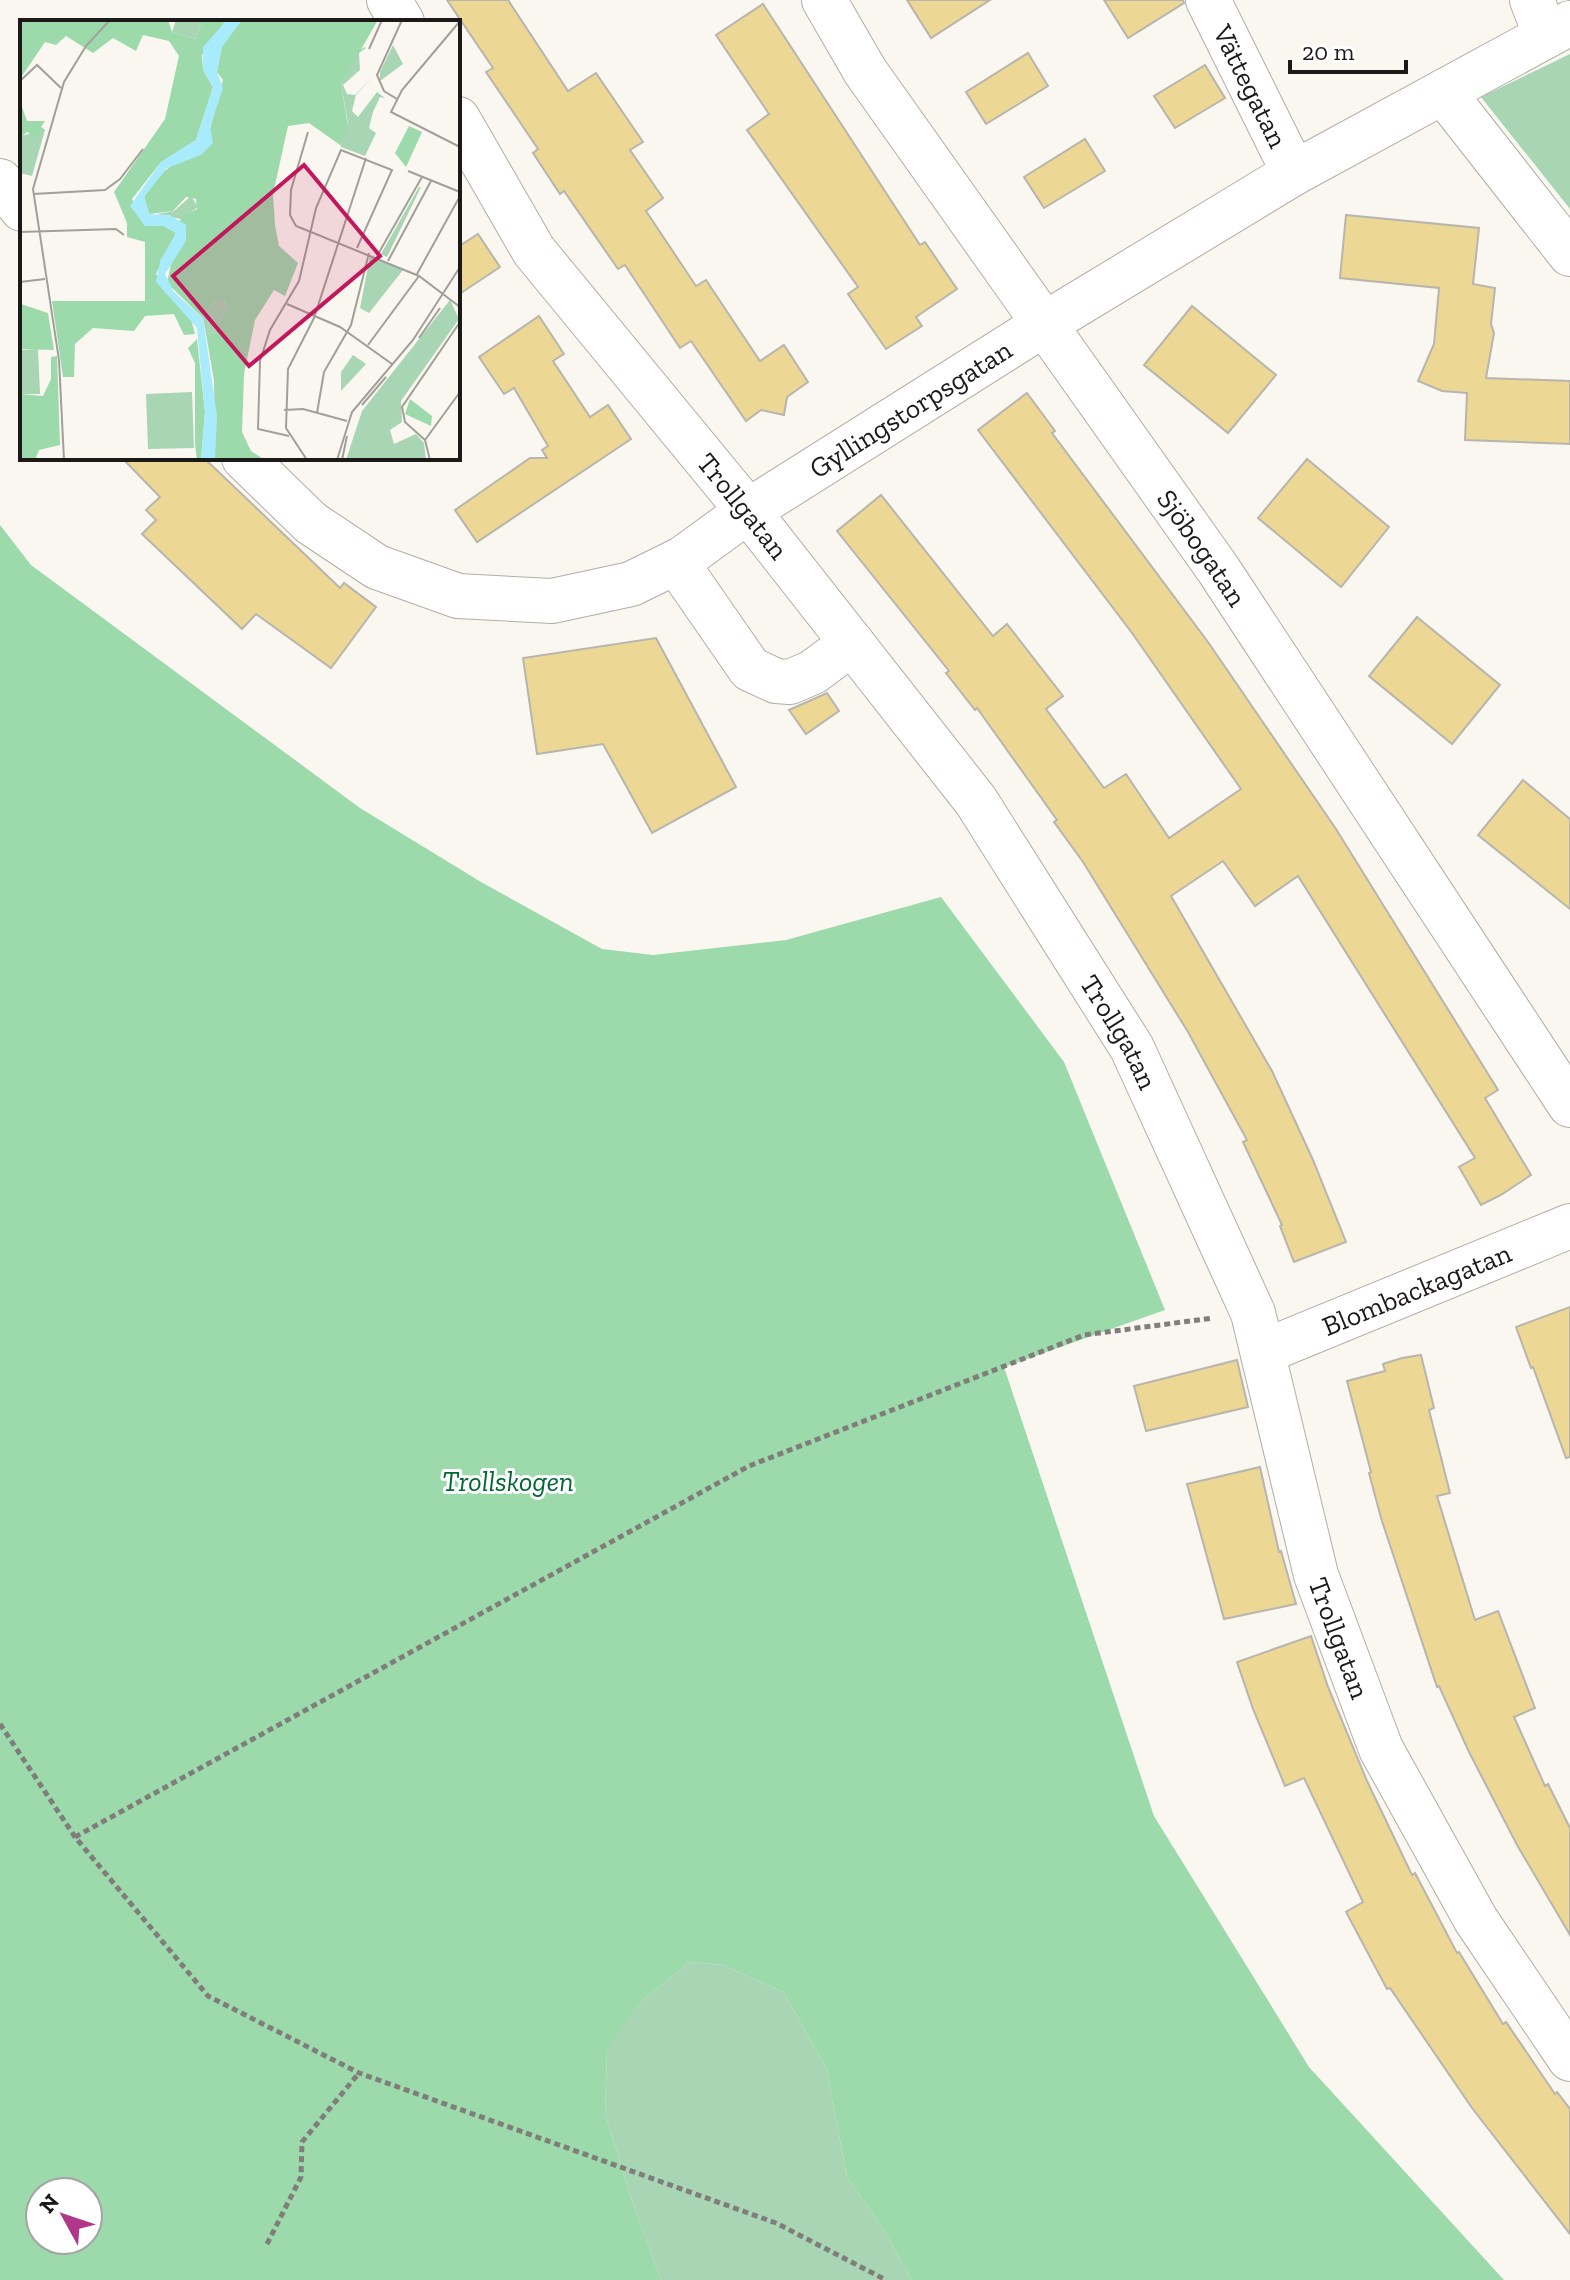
<svg xmlns="http://www.w3.org/2000/svg" width="1570" height="2280" font-family="'Zilla Slab',serif">
<style>
.green{fill:#a8d5b3}
.forest{fill:#9cd9ab;fill-rule:evenodd}
.building{fill:#ecd894;stroke:#b7b5ae;stroke-width:2}
.lines{fill:none;stroke-linecap:round;stroke-linejoin:round}
.minor-casing{stroke:#b0aea7;stroke-width:46}
.path{stroke:#807e7a;stroke-width:5;stroke-dasharray:6 4;stroke-linecap:butt}
.minor{stroke:#fff;stroke-width:44}
.labels{text-anchor:middle;stroke-width:6;stroke-linejoin:round;paint-order:stroke}
.street-label{font-size:28px;fill:#1b1a18;stroke:#fff}
.park-label{font-size:28px;font-style:italic;fill:#016832;stroke:#fff}
.inset-road{fill:none;stroke:#a19f9a;stroke-width:2}
.view{fill:#c2185b;fill-opacity:0.15;stroke:#c2185b;stroke-width:4}
.inset-edge{fill:none;stroke:#1b1a18;stroke-width:4}
</style>
<rect width="100%" height="100%" fill="#faf7f0"/>
<g class="green">
<path d="M 1570,54 L 1570,209 L 1481,97 Z"/>
<path d="M 690,1962 L 723,1965 L 783,1992 L 826,2067 L 847,2177 L 885,2232 L 912,2280 L 661,2280 L 631,2198 L 605,2114 L 607,2048 L 644,1999 Z"/>
</g>
<path class="forest" d="M 0,525 L 31,565 L 360,808 L 481,882 L 602,949 L 653,955 L 786,940 L 941,897 L 1064,1062 L 1165,1310 L 1004,1367 L 1154,1816 L 1309,2067 L 1504,2280 L 912,2280 L 885,2232 L 847,2177 L 826,2067 L 783,1992 L 723,1965 L 690,1962 L 644,1999 L 607,2049 L 605,2114 L 631,2198 L 661,2280 L 0,2280 ZM 40,2192 L 88,2192 L 88,2240 L 40,2240 Z"/>
<g class="building">
<path d="M 447,0 L 508,0 L 568,91 L 596,73 L 643,142 L 630,150 L 663,198 L 646,211 L 696,286 L 706,280 L 760,361 L 784,345 L 808,382 L 787,397 L 784,415 L 761,410 L 746,421 L 691,341 L 680,348 L 625,265 L 618,269 L 564,191 L 560,194 L 533,153 L 538,149 L 486,72 L 493,68 Z"/>
<path d="M 907,0 L 990,0 L 931,38 Z"/>
<path d="M 1104,0 L 1183,0 L 1184,3 L 1128,38 Z"/>
<path d="M 763,4 L 920,245 L 925,242 L 957,289 L 916,317 L 922,326 L 886,349 L 848,294 L 858,287 L 747,130 L 769,114 L 716,35 Z"/>
<path d="M 1028,53 L 1048,86 L 986,124 L 966,92 Z"/>
<path d="M 1205,65 L 1225,98 L 1175,128 L 1154,96 Z"/>
<path d="M 1085,139 L 1105,171 L 1044,208 L 1024,177 Z"/>
<path d="M 1346,215 L 1479,228 L 1473,284 L 1495,288 L 1491,324 L 1494,333 L 1486,378 L 1570,381 L 1570,444 L 1465,440 L 1467,393 L 1442,391 L 1418,381 L 1434,344 L 1439,288 L 1340,278 Z"/>
<path d="M 478,234 L 500,267 L 458,295 L 458,247 Z"/>
<path d="M 1192,306 L 1276,375 L 1228,433 L 1144,365 Z"/>
<path d="M 539,316 L 564,354 L 553,361 L 590,417 L 608,405 L 631,439 L 477,542 L 455,510 L 530,458 L 547,458 L 542,450 L 548,446 L 514,388 L 504,394 L 479,357 Z"/>
<path d="M 1027,393 L 1055,431 L 1052,433 L 1208,642 L 1336,829 L 1498,1090 L 1485,1098 L 1531,1175 L 1501,1195 L 1481,1205 L 1459,1167 L 1475,1158 L 1298,876 L 1255,906 L 1223,861 L 1171,896 L 1272,1071 L 1313,1160 L 1346,1242 L 1294,1262 L 1280,1226 L 1282,1225 L 1243,1142 L 1247,1140 L 1188,1032 L 1083,862 L 1054,822 L 1057,820 L 977,708 L 975,710 L 946,673 L 949,671 L 837,531 L 881,495 L 993,636 L 1007,624 L 1063,696 L 1046,709 L 1104,788 L 1126,774 L 1169,838 L 1241,789 L 1132,633 L 978,430 Z"/>
<path d="M 122,458 L 204,458 L 340,588 L 344,583 L 376,607 L 331,668 L 256,614 L 242,629 L 142,534 L 156,520 L 146,510 L 160,497 Z"/>
<path d="M 1307,459 L 1389,527 L 1341,587 L 1258,518 Z"/>
<path d="M 1417,617 L 1500,685 L 1452,744 L 1369,676 Z"/>
<path d="M 656,638 L 736,787 L 652,833 L 603,744 L 537,754 L 523,658 Z"/>
<path d="M 827,693 L 839,711 L 806,734 L 789,710 Z"/>
<path d="M 1523,780 L 1570,819 L 1570,909 L 1478,835 Z"/>
<path d="M 1570,1307 L 1570,1457 L 1566,1458 L 1533,1367 L 1531,1368 L 1516,1327 Z"/>
<path d="M 1421,1355 L 1434,1408 L 1429,1410 L 1450,1493 L 1437,1496 L 1475,1620 L 1498,1611 L 1535,1708 L 1514,1717 L 1545,1786 L 1548,1784 L 1570,1828 L 1570,1935 L 1517,1845 L 1469,1752 L 1439,1686 L 1437,1687 L 1381,1518 L 1369,1473 L 1371,1472 L 1347,1381 L 1385,1371 L 1383,1364 L 1402,1358 Z"/>
<path d="M 1237,1360 L 1248,1407 L 1146,1431 L 1134,1386 Z"/>
<path d="M 1260,1467 L 1279,1552 L 1281,1551 L 1296,1604 L 1224,1619 L 1187,1484 Z"/>
<path d="M 1311,1636 L 1328,1687 L 1367,1781 L 1412,1875 L 1415,1873 L 1457,1953 L 1459,1952 L 1503,2024 L 1506,2022 L 1555,2094 L 1557,2092 L 1570,2109 L 1570,2234 L 1472,2108 L 1390,1988 L 1387,1989 L 1346,1912 L 1363,1902 L 1304,1778 L 1285,1786 L 1253,1709 L 1237,1662 Z"/>
</g>
<g class="lines">
<g class="minor-casing">
<g id="minor">
<path d="M 389,0 L 402,22"/>
<path id="s1" d="M 824,0 L 865,71 L 1218,569 L 1570,1105"/>
<path id="s2" d="M 1208,0 L 1294,173"/>
<path d="M 1532,0 L 1546,36"/>
<path d="M 1443,92 L 1570,254"/>
<path id="s3" d="M 458,119 L 534,251 L 748,511 L 976,801 L 1132,1048 L 1253,1313 L 1316,1575 L 1381,1749 L 1476,1920 L 1570,2059"/>
<path d="M 0,181 L 22,209"/>
<path id="s4" d="M 244,458 L 311,523 L 377,567 L 458,596 L 552,601 L 631,584 L 682,559 L 748,511 L 1043,325 L 1294,173 L 1570,23"/>
<path d="M 676,562 L 750,669 L 776,681 L 790,682 L 813,672 L 852,643"/>
<path id="s5" d="M 1263,1352 L 1570,1226"/>
</g>
</g>
<g class="path">
<path d="M 0,1724 L 75,1837 L 208,1996 L 359,2073 L 776,2223 L 886,2280"/>
<path d="M 75,1837 L 749,1466 L 1084,1335 L 1213,1318"/>
<path d="M 267,2244 L 301,2177 L 302,2142 L 359,2073"/>
</g>
<use href="#minor" class="minor"/>
</g>
<g class="labels">
<g class="street-label">
<text dy="10" stroke="none"><textPath href="#s2" startOffset="96">Vättegatan</textPath></text>
<text dy="10" stroke="none"><textPath href="#s4" startOffset="764">Gyllingstorpsgatan</textPath></text>
<text dy="10" stroke="none"><textPath href="#s3" startOffset="482">Trollgatan</textPath></text>
<text dy="10" stroke="none"><textPath href="#s1" startOffset="666">Sjöbogatan</textPath></text>
<text dy="10" stroke="none"><textPath href="#s3" startOffset="1130">Trollgatan</textPath></text>
<text dy="10" stroke="none"><textPath href="#s5" startOffset="166">Blombackagatan</textPath></text>
<text dy="10" stroke="none"><textPath href="#s3" startOffset="1778">Trollgatan</textPath></text>
</g>
<g class="park-label">
<text x="508" y="1491">Trollskogen</text>
</g>
</g>
<g transform="translate(20 20)">
<rect width="440" height="440" fill="#faf7f0"/>
<path d="M 156,0 L 182,0 L 176,19 L 152,12 ZM 373,25 L 383,44 L 360,61 L 360,52 ZM 345,27 L 346,28 L 339,33 L 340,50 L 323,65 L 327,74 L 335,75 L 354,55 L 336,75 L 332,91 L 338,97 L 357,72 L 365,78 L 360,77 L 353,92 L 349,108 L 356,113 L 345,136 L 321,127 L 318,116 L 328,103 L 321,64 L 337,32 ZM 25,110 L 12,156 L 0,153 L 1,116 ZM 401,167 L 367,237 L 361,234 L 399,167 ZM 171,176 L 178,187 L 161,199 L 137,194 L 154,191 ZM 350,236 L 383,250 L 349,293 L 340,288 ZM 195,280 L 204,280 L 207,287 L 195,312 L 186,314 L 183,298 ZM 430,280 L 439,299 L 381,381 L 382,402 L 370,410 L 374,424 L 396,414 L 404,423 L 406,440 L 326,440 L 342,391 ZM 18,329 L 20,374 L 0,374 L 0,330 ZM 333,335 L 346,344 L 321,371 L 321,352 ZM 172,372 L 174,428 L 128,429 L 126,374 Z" fill="#a8d5b3"/>
<path d="M 0,0 L 148,0 L 152,12 L 176,19 L 182,0 L 206,0 L 182,35 L 183,50 L 193,67 L 176,120 L 141,142 L 112,179 L 125,206 L 144,206 L 156,213 L 136,254 L 171,299 L 175,314 L 164,315 L 154,294 L 125,296 L 114,311 L 73,308 L 55,324 L 54,357 L 43,357 L 32,281 L 125,281 L 125,222 L 107,217 L 107,203 L 94,172 L 145,99 L 159,36 L 149,21 L 123,15 L 116,31 L 93,18 L 73,33 L 46,16 L 36,25 L 25,22 L 0,59 ZM 222,0 L 358,0 L 321,64 L 328,106 L 320,125 L 289,103 L 268,106 L 253,174 L 255,205 L 259,226 L 278,243 L 265,276 L 254,270 L 235,300 L 224,354 L 222,412 L 231,431 L 245,440 L 195,440 L 194,361 L 186,314 L 195,312 L 207,287 L 204,280 L 195,280 L 183,298 L 147,263 L 161,197 L 177,189 L 176,179 L 166,177 L 153,191 L 129,194 L 124,177 L 139,156 L 189,113 L 203,60 L 197,52 L 203,20 ZM 0,81 L 7,101 L 25,101 L 21,107 L 25,110 L 16,117 L 7,112 L 0,118 ZM 389,106 L 402,112 L 386,147 L 375,133 ZM 1,284 L 28,293 L 34,330 L 0,329 ZM 177,319 L 185,392 L 181,440 L 177,440 L 175,424 L 175,343 L 168,328 ZM 37,336 L 40,425 L 19,430 L 15,440 L 0,440 L 0,374 L 23,376 L 31,359 L 31,337 ZM 390,379 L 412,396 L 411,406 L 385,394 Z" fill="#9cd9ab"/>
<path d="M 207,0 L 222,0 L 202,27 L 197,52 L 203,68 L 190,107 L 193,123 L 181,135 L 147,148 L 124,177 L 129,194 L 150,195 L 166,205 L 166,221 L 145,254 L 154,272 L 183,298 L 197,396 L 195,440 L 181,440 L 185,392 L 177,308 L 136,262 L 140,241 L 156,213 L 144,206 L 125,206 L 110,186 L 141,142 L 176,120 L 193,67 L 183,50 L 183,27 Z" fill="#a7ebfc"/>
<path class="inset-road" d="M 440,1 L 382,70 L 371,92 L 440,127M 349,29 L 362,0M 0,61 L 17,45 L 41,68M 377,79 L 364,71 L 357,55 L 382,0M 288,112 L 271,170 L 270,195 L 276,206 L 399,256 L 440,287M 388,151 L 440,172M 13,174 L 85,170 L 100,159 L 123,129M 0,212 L 96,209 L 104,215M 357,236 L 402,157M 368,241 L 411,161M 397,254 L 440,176M 0,262 L 25,259M 267,284 L 320,307 L 372,344M 399,318 L 420,288M 348,325 L 399,256M 342,385 L 366,357M 264,390 L 283,389 L 327,401M 297,393 L 304,352 L 331,305 L 349,233M 269,416 L 238,409 L 240,341 L 250,310 L 279,261 L 296,188 L 321,130 L 372,150 L 337,228M 405,420 L 440,372M 44,440 L 39,340 L 13,169 L 44,62 L 66,26 L 90,0M 287,440 L 266,408 L 268,349 L 294,298 L 346,138M 317,440 L 332,392 L 393,320 L 440,247M 322,440 L 327,416M 410,440 L 405,420 L 385,402 L 382,387 L 440,302"/>
<path class="view" d="M 284,145 L 360,236 L 229,346 L 153,256 Z"/>
<rect width="440" height="440" class="inset-edge"/>
</g>
<g transform="translate(64 2216) rotate(310)"><circle r="38" fill="#ffffff" stroke="#a4a3a3" stroke-width="2"/>
<path d="M0-6L14 30L0 20L-14 30Z" fill="#b1378a"/>
<text y="-12" font-size="22" font-weight="bold" text-anchor="middle" fill="#1b1a18">N</text>
</g>
<path d="M1290 60v12h116v-12" fill="none" stroke="#1b1a18" stroke-width="4"/>
<text x="1302" y="60" font-size="24" fill="#1b1a18" stroke="#ffffff" stroke-width="6" paint-order="stroke">20 m</text>
</svg>
